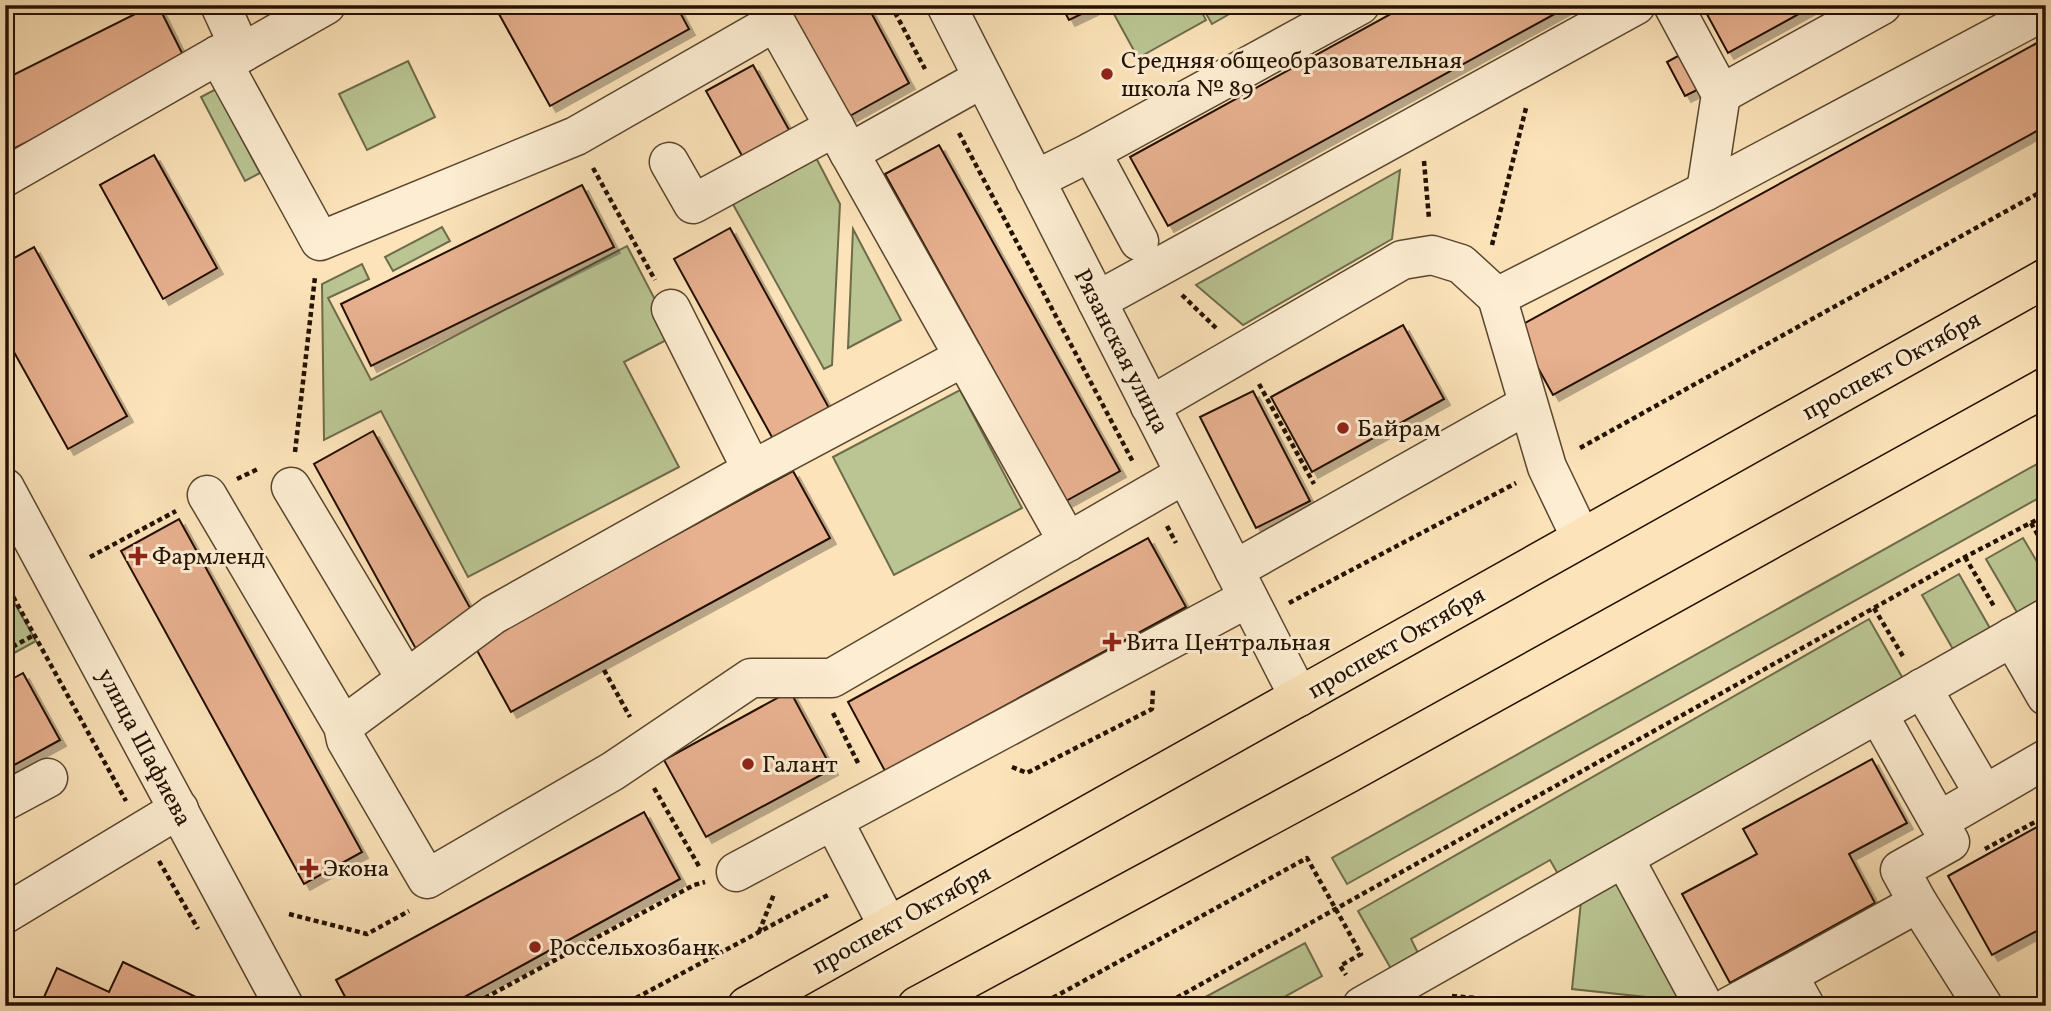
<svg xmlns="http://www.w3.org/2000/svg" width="2051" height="1011" font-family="Vollkorn,serif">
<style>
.green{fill:#bac593;stroke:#6e6b4a;stroke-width:2}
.building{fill:#e7b08f;stroke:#231100;stroke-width:2;filter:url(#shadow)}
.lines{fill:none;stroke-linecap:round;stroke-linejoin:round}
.minor-casing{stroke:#59462e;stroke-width:41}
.major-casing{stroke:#231100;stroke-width:41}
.path{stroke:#231100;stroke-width:4.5;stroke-dasharray:5 3.5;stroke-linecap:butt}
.minor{stroke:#fdedd2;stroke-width:38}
.major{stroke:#fce3b9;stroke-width:38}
.poi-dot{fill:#8f2418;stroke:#fdedd2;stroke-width:2.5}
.labels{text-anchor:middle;stroke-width:6;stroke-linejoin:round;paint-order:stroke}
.poi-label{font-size:24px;fill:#231100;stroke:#fdedd2;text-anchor:start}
.street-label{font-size:24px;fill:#231100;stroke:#fdedd2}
</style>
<defs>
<filter id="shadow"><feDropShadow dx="6" dy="6" stdDeviation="0" flood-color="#0004"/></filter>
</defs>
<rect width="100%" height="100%" fill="#fce3b9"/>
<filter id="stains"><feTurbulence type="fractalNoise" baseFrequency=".00286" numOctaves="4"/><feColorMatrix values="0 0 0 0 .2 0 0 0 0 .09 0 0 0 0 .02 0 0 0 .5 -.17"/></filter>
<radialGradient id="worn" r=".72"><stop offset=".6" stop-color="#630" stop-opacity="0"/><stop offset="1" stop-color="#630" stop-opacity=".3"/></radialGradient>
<g class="green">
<path d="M 1109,5 L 1198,5 L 1206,20 L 1138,58 Z"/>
<path d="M 1201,5 L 1245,5 L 1212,24 Z"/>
<path d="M 408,61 L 435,117 L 367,150 L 339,94 Z"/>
<path d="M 216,89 L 260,173 L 245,181 L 201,97 Z"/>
<path d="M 811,148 L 840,204 L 832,365 L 824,369 L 729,197 Z"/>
<path d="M 1400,170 L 1392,239 L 1243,325 L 1196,285 Z"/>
<path d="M 442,227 L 450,241 L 393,271 L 385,257 Z"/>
<path d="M 853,229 L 901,320 L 848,348 Z"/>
<path d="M 627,246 L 674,336 L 624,362 L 679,467 L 468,577 L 381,411 L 324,440 L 322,284 L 362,264 L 369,279 L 328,298 L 371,380 Z"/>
<path d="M 960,390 L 1022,508 L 894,575 L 833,457 Z"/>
<path d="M 2046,459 L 2046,494 L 1347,884 L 1332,858 Z"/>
<path d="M 2023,538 L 2046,577 L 2046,607 L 2022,621 L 1986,559 Z"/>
<path d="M 1959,574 L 1995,637 L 1958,658 L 1922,595 Z"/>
<path d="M 5,586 L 36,641 L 5,658 Z"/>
<path d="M 1869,619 L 1906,684 L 1562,881 L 1550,860 L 1411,939 L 1421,959 L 1394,974 L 1358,911 Z"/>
<path d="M 1626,878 L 1693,1002 L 1572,989 L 1581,902 Z"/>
<path d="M 1305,943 L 1322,976 L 1268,1006 L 1189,1006 Z"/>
</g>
<g class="building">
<path d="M 153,5 L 158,5 L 187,63 L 5,153 L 5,79 Z"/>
<path d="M 494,5 L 676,5 L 689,29 L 550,106 Z"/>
<path d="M 787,5 L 867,5 L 909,83 L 848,117 Z"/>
<path d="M 1061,5 L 1090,5 L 1092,9 L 1069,20 Z"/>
<path d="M 1407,5 L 1571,5 L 1168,226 L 1130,157 Z"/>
<path d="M 1702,5 L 1815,5 L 1728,53 Z"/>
<path d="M 2046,38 L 2046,126 L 1553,395 L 1516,328 Z"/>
<path d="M 1687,51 L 1705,86 L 1685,96 L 1667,62 Z"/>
<path d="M 753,65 L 793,137 L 746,163 L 706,91 Z"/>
<path d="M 939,145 L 1120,471 L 1066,501 L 885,174 Z"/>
<path d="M 154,155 L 217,268 L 163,299 L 100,185 Z"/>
<path d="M 582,185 L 614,247 L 371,366 L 341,304 Z"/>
<path d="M 730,228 L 829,408 L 773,439 L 674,259 Z"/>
<path d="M 34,247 L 127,416 L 68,449 L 5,336 L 5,263 Z"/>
<path d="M 1403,325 L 1444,399 L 1312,472 L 1271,397 Z"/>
<path d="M 1253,391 L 1310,501 L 1256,528 L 1200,417 Z"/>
<path d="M 373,431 L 475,617 L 416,649 L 314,464 Z"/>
<path d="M 793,471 L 830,538 L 511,712 L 474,645 Z"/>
<path d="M 179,519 L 362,852 L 304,884 L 121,551 Z"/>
<path d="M 1148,538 L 1186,607 L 885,771 L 848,702 Z"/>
<path d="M 23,673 L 60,740 L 5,770 L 5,683 Z"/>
<path d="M 790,691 L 832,769 L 706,837 L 664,760 Z"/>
<path d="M 1872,759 L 1907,823 L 1849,854 L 1875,903 L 1730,983 L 1682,894 L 1757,854 L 1743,829 Z"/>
<path d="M 644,812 L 680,879 L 448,1006 L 350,1006 L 336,980 Z"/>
<path d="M 2046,822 L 2046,926 L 1992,955 L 1948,876 Z"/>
<path d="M 123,962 L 196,997 L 192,1006 L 40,1006 L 57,968 L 109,992 Z"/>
</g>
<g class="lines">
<g class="minor-casing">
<g id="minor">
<path d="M 220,5 L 242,53"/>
<path d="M 766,5 L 1068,542"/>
<path d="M 946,5 L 1299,697"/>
<path d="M 1673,5 L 1721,94 L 1706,191"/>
<path d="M 218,55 L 320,241 L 576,136 L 775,22"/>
<path d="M 1721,94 L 1882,5"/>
<path d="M 1091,152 L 1139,241"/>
<path d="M 849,153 L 983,78"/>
<path d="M 669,162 L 693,204 L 835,127"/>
<path d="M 5,177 L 218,55 L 242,53 L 326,5"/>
<path d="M 1035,180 L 1091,152 L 1360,5"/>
<path d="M 1497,297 L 1547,467 L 1581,538"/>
<path d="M 1097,301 L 1636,5"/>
<path d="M 671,309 L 752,470"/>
<path d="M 1150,406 L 1402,260 L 1432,255 L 1461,264 L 1497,297 L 1706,191 L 2046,10"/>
<path d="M 291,487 L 406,679"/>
<path d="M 5,488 L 284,1006"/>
<path d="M 207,495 L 343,726 L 346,740 L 427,879 L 613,771 L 751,678 L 832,678 L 1185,474"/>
<path d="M 1234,570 L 1527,405"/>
<path d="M 2012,637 L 2046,696"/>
<path d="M 1922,688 L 1984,794"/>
<path d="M 343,726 L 493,615 L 752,470 L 964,357"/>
<path d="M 5,801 L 48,778"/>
<path d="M 833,820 L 888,926"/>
<path d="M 1939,821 L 2046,759"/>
<path d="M 1624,858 L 1704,1006"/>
<path d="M 736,872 L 1248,598"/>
<path d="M 1918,903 L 1983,1006"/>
<path d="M 5,914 L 179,809"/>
<path d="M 1788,975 L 1918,903 L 1900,870 L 1950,842 L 1878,714"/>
<path d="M 1362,1006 L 2046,618"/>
<path d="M 1730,1006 L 1788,975 L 1805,1006"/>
</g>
</g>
<g class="major-casing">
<g id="major">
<path d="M 747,1006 L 2046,278"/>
<path d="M 917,1006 L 1347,774 L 2046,387"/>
</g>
</g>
<g class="path">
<path d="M 891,5 L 925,69"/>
<path d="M 959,133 L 1133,462"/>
<path d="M 1424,161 L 1429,219"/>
<path d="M 593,168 L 655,280"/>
<path d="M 1492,245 L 1526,108"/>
<path d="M 1182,295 L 1216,328"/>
<path d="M 1259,384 L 1314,484"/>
<path d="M 1580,448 L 2046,189"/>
<path d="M 295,452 L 315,277"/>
<path d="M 237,479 L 260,468"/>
<path d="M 2031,523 L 2046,549"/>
<path d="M 1167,526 L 1176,543"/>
<path d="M 90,557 L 176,511"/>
<path d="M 1965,557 L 1995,608"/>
<path d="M 5,582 L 126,801"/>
<path d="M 1289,603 L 1516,483"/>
<path d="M 1874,608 L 1904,658"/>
<path d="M 5,651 L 34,635"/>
<path d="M 604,670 L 630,717"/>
<path d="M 833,713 L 859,765"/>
<path d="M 1012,767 L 1027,773 L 1152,709 L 1153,690"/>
<path d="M 654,788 L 700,868"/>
<path d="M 1985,849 L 2046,816"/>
<path d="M 159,861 L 198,929"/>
<path d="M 289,914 L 367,934 L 409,911"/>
<path d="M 759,932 L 774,894"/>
<path d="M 1452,996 L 1570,1006"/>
<path d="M 470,1006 L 694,885 L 705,882"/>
<path d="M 621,1006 L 830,894"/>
<path d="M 1038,1006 L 1307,858 L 1361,954 L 1340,966 L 1346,975"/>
<path d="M 1162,1006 L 1965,557 L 2046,515"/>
</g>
<use href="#minor" class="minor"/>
<use href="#major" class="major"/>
</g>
<g class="poi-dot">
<circle cx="1107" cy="74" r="7"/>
<circle cx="1343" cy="428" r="7"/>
<path d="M134.5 545.5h7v7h7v7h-7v7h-7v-7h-7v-7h7z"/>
<path d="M1108.5 631.5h7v7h7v7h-7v7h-7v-7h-7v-7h7z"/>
<circle cx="748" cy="764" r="7"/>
<path d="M305.5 857.5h7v7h7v7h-7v7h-7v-7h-7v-7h7z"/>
<circle cx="535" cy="947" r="7"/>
</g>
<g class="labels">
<g class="poi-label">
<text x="1121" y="68">Средняя общеобразовательная<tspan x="1121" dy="28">школа № 89</tspan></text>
<text x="1357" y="436">Байрам</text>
<text x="152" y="564">Фармленд</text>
<text x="1126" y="650">Вита Центральная</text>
<text x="762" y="772">Галант</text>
<text x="323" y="876">Экона</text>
<text x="549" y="955">Россельхозбанк</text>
</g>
<g class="street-label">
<text transform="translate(1122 351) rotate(63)" y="8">Рязанская улица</text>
<text transform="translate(1891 365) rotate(-29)" y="8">проспект Октября</text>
<text transform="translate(1396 642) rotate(-30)" y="8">проспект Октября</text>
<text transform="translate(145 747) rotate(62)" y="8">улица Шафиева</text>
<text transform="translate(901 919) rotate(-29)" y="8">проспект Октября</text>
</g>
</g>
<rect width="2051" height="1011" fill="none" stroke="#fce3b9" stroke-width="28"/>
<rect x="7" y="7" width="2037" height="997" fill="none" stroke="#231100" stroke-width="3.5"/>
<rect x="14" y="14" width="2023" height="983" fill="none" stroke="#231100" stroke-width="2"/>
<rect width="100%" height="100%" filter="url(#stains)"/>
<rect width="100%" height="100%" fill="url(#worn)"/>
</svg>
